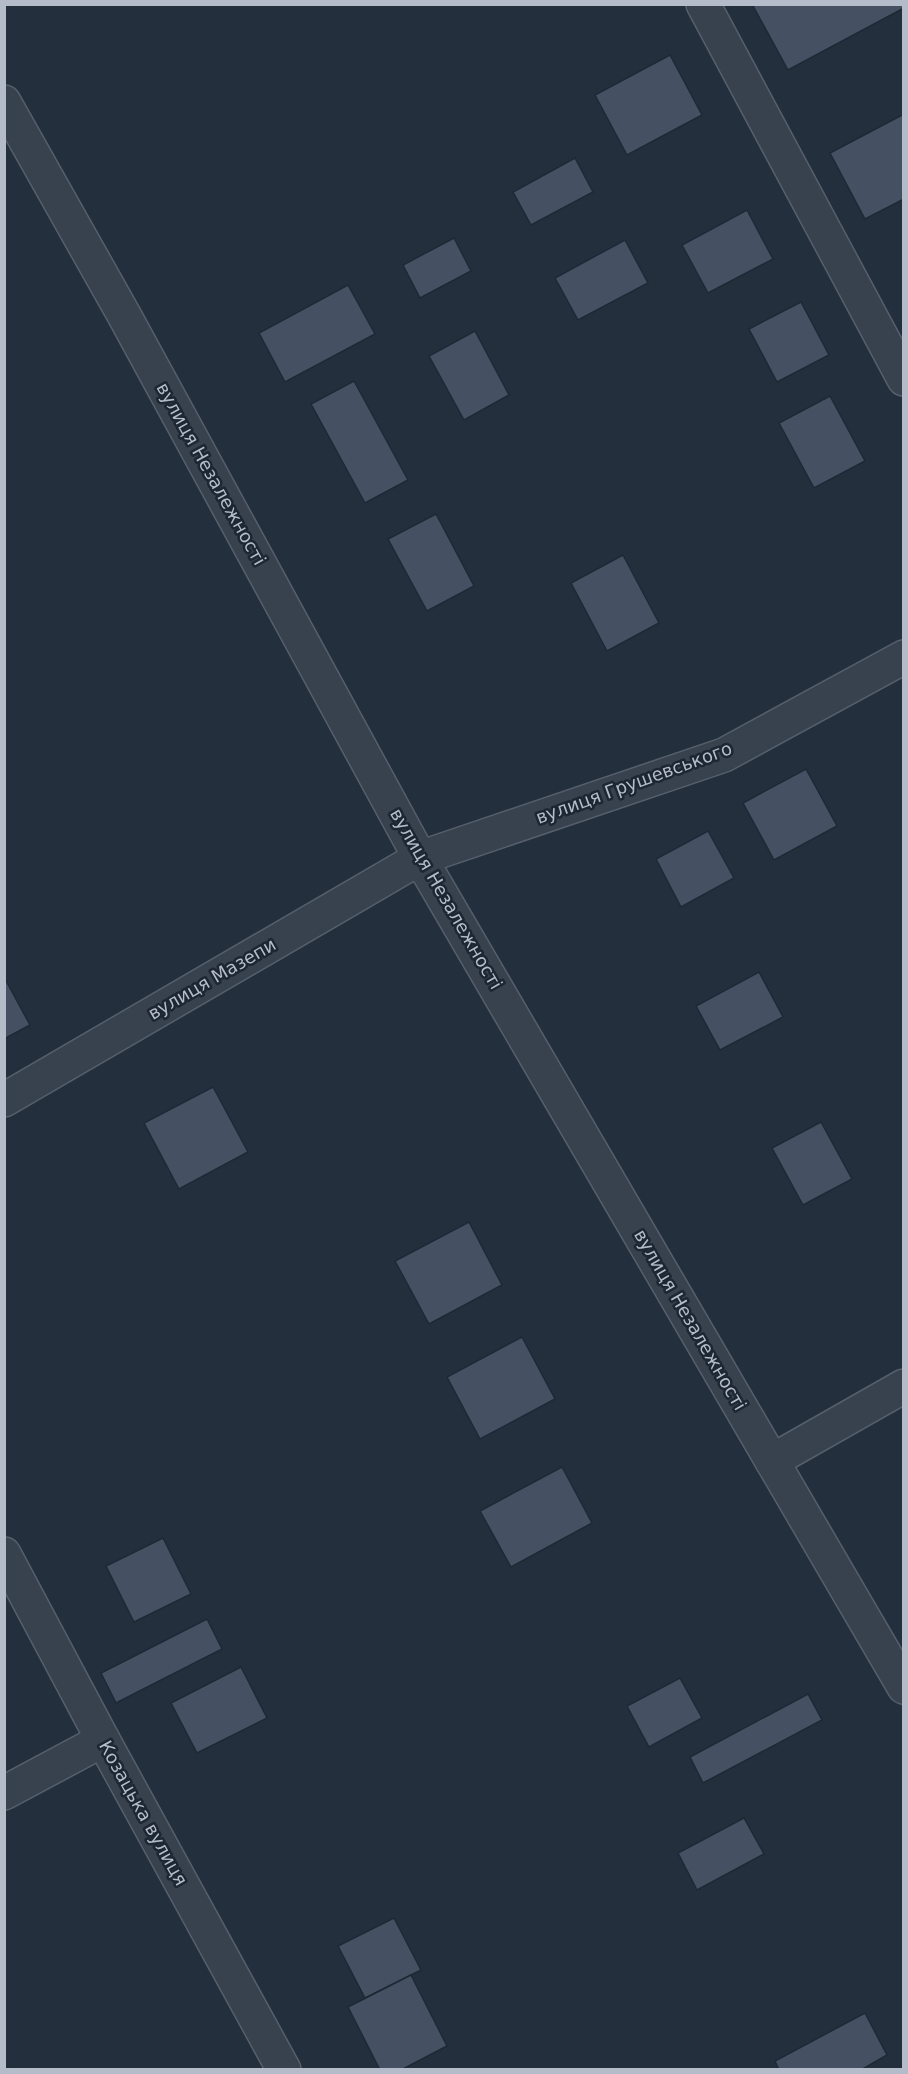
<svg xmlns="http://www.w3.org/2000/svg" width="908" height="2074" font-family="'DejaVu Sans',sans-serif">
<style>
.building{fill:#455162;stroke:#1f2835;stroke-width:1.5}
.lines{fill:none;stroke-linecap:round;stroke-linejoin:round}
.minor-casing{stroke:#565f6c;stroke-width:36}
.minor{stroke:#38414e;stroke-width:33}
.labels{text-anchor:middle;stroke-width:5;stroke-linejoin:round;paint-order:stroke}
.street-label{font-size:18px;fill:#b4bcc9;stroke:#1d2633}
</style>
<rect width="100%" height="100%" fill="#242f3e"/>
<g class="building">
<path d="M 752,4 L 904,4 L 904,8 L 788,70 Z"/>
<path d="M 670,55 L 702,115 L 627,155 L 595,95 Z"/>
<path d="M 904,114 L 904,199 L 865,219 L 830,153 Z"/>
<path d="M 575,158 L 593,192 L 531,225 L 513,192 Z"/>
<path d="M 747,210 L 773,259 L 708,293 L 682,245 Z"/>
<path d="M 454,238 L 471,271 L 420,298 L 403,265 Z"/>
<path d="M 625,240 L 648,283 L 578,320 L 555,278 Z"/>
<path d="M 348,285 L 375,334 L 285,382 L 259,333 Z"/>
<path d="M 801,302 L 829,355 L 777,382 L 749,329 Z"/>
<path d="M 475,331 L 509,395 L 464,420 L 429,356 Z"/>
<path d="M 354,381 L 408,480 L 365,503 L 311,404 Z"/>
<path d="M 830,396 L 865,461 L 814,488 L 779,423 Z"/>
<path d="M 436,514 L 474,586 L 427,611 L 388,539 Z"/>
<path d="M 623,555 L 659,623 L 607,651 L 571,583 Z"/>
<path d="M 806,769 L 837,826 L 774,860 L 743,803 Z"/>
<path d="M 708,831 L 734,878 L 681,907 L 656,859 Z"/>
<path d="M 759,972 L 783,1017 L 720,1050 L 696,1006 Z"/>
<path d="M 4,977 L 30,1025 L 4,1039 Z"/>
<path d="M 213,1087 L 248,1152 L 179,1189 L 144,1123 Z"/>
<path d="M 821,1122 L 852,1179 L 803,1205 L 772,1148 Z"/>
<path d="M 469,1222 L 502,1285 L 429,1324 L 395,1261 Z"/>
<path d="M 522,1337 L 555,1399 L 480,1439 L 447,1377 Z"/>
<path d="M 562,1467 L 592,1523 L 511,1567 L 480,1511 Z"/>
<path d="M 163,1538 L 191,1594 L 134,1622 L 106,1566 Z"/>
<path d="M 207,1619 L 222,1649 L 116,1703 L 101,1673 Z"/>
<path d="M 241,1667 L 267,1718 L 197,1753 L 171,1703 Z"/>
<path d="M 680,1678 L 702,1718 L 649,1747 L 627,1706 Z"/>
<path d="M 808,1694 L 822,1720 L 703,1783 L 690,1757 Z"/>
<path d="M 744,1818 L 764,1854 L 697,1890 L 678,1853 Z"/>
<path d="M 394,1918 L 421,1970 L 365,1998 L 338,1946 Z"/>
<path d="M 411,1975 L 447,2046 L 401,2070 L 380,2070 L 348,2007 Z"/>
<path d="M 865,2013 L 887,2055 L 861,2070 L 779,2070 L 775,2061 Z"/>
</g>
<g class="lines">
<g class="minor-casing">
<g id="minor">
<path d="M 703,4 L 904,379"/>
<path d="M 4,102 L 124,315 L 420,858 L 904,1687"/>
<path d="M 4,1100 L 420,858 L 724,755 L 904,657"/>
<path d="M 772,1461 L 904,1386"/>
<path d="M 4,1554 L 103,1740 L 284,2070"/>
<path d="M 4,1793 L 103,1740"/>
</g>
</g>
<use href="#minor" class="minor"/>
</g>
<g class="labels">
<g class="street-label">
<text transform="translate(211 474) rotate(61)" y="6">вулиця Незалежності</text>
<text transform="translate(634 783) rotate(-20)" y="6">вулиця Грушевського</text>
<text transform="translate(446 899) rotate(60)" y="6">вулиця Незалежності</text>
<text transform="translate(212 979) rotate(-30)" y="6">вулиця Мазепи</text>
<text transform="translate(690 1320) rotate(60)" y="6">вулиця Незалежності</text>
<text transform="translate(143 1813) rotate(61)" y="6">Козацька вулиця</text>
</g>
</g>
<rect width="908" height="2074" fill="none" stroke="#b4bcc9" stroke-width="12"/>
</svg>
